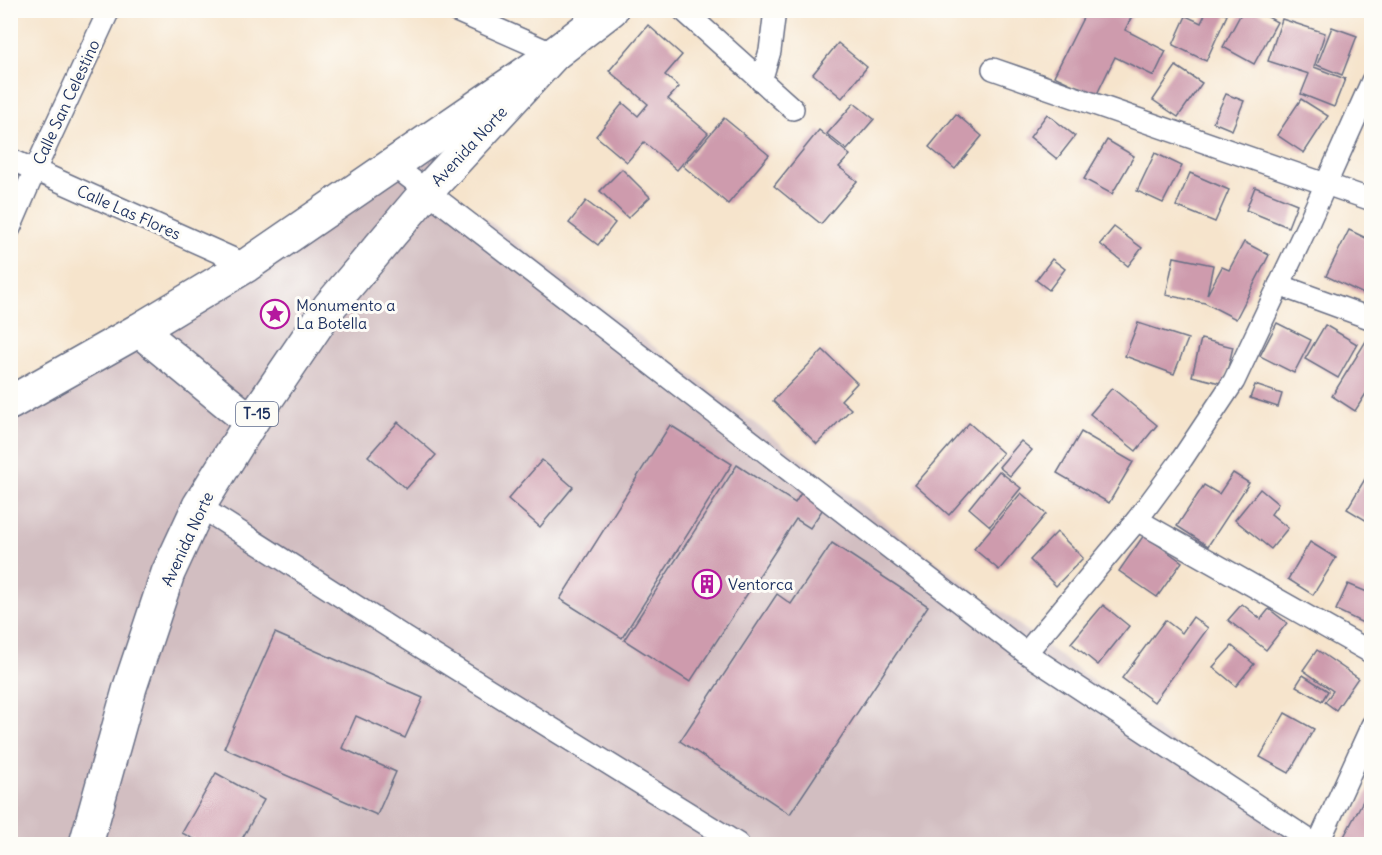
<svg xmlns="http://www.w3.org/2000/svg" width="1382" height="855" font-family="Delius,sans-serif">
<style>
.industrial{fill:#d2bec1}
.building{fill:#ce9bad}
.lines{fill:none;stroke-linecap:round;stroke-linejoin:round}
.street-casing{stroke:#686e84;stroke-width:24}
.highway-casing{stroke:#686e84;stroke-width:36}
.street{stroke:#fff;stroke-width:21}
.highway{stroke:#fff;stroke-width:33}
.labels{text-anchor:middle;stroke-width:6;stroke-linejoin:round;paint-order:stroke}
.shield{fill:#fdfcf7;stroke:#5f6c8c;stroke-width:1.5}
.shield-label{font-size:15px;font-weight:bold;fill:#1b2f5e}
.street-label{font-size:16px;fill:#1b2f5e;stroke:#fdfcf7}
.poi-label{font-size:16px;fill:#1b2f5e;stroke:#fdfcf7;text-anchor:start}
</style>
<rect width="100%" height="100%" fill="#fdfcf7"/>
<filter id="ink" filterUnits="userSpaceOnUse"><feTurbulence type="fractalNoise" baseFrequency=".0167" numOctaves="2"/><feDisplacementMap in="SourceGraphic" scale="12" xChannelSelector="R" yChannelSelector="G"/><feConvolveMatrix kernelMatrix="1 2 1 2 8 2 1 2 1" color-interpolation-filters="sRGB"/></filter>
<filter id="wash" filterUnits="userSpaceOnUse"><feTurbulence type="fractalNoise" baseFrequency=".008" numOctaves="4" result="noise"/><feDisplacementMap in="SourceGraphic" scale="24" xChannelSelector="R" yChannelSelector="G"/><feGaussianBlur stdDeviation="1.35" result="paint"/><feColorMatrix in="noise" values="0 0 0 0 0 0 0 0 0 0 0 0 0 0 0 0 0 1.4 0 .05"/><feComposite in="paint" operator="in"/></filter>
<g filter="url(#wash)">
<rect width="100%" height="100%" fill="#f6e4cc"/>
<path class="industrial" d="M 520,85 L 430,176 L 1307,844 L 11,844 L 10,415 Z"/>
<g id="blocks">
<g class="building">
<path d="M 1087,10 L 1135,10 L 1125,30 L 1166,51 L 1154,76 L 1115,57 L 1096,96 L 1054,76 Z"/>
<path d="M 1207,10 L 1217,10 L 1227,15 L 1206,61 L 1173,45 L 1186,16 L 1201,23 Z"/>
<path d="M 1243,10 L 1255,10 L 1277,22 L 1254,64 L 1223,47 Z"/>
<path d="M 1282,19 L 1325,33 L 1314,67 L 1345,79 L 1334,107 L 1301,94 L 1309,74 L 1268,61 Z"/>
<path d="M 648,25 L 682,55 L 665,75 L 679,87 L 668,99 L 708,133 L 677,170 L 644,142 L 627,162 L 596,136 L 623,103 L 638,116 L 648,104 L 609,71 Z"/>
<path d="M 1332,27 L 1357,36 L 1342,75 L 1317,65 Z"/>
<path d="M 838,43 L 867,67 L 842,98 L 813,74 Z"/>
<path d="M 1176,66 L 1202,83 L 1178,117 L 1153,100 Z"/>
<path d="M 1226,94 L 1244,101 L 1232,130 L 1213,122 Z"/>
<path d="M 1301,99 L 1328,116 L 1304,153 L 1277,135 Z"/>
<path d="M 854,103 L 874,119 L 847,150 L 827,134 Z"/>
<path d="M 956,114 L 982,136 L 955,169 L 929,147 Z"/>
<path d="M 1047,114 L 1075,136 L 1057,159 L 1030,137 Z"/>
<path d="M 724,118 L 769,155 L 728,204 L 683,166 Z"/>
<path d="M 819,130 L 850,155 L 839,167 L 857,181 L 821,224 L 774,186 Z"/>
<path d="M 1107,140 L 1134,156 L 1112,194 L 1084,179 Z"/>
<path d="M 1155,153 L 1182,166 L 1163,203 L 1137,191 Z"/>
<path d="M 622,169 L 650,197 L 628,218 L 600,191 Z"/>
<path d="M 1190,173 L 1229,190 L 1215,222 L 1176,206 Z"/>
<path d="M 1255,187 L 1297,204 L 1288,227 L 1246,210 Z"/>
<path d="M 586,201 L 615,223 L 598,245 L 569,223 Z"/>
<path d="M 1114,227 L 1142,248 L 1128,266 L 1100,244 Z"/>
<path d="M 1349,230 L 1370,240 L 1372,237 L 1372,298 L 1326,276 Z"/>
<path d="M 1244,242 L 1269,255 L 1236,319 L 1205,303 L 1166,295 L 1174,257 L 1213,265 L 1207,295 L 1222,267 L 1229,270 Z"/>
<path d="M 1052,259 L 1065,269 L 1049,290 L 1036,280 Z"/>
<path d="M 1138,323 L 1188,339 L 1174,374 L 1125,356 Z"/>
<path d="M 1277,323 L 1311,340 L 1294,373 L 1260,356 Z"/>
<path d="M 1325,325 L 1357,344 L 1338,378 L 1305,359 Z"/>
<path d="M 1201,339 L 1233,347 L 1224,384 L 1192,376 Z"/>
<path d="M 1366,341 L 1372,345 L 1372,384 L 1355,411 L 1332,396 Z"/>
<path d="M 823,350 L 857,383 L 841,400 L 851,409 L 817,444 L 773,401 Z"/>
<path d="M 1255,385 L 1282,394 L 1278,407 L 1250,398 Z"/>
<path d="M 1112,388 L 1157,425 L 1136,451 L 1090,414 Z"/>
<path d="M 398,422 L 436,455 L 406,489 L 368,456 Z"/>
<path d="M 969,423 L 1003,453 L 949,515 L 915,485 Z"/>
<path d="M 670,425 L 732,464 L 622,638 L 560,599 Z"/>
<path d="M 1081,432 L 1133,462 L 1109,503 L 1057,473 Z"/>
<path d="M 1021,441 L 1032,450 L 1010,476 L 999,467 Z"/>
<path d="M 542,460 L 573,487 L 540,527 L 508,499 Z"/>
<path d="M 737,465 L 795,503 L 804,488 L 827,503 L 810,528 L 796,519 L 690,682 L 624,640 Z"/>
<path d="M 999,471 L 1021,488 L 990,526 L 969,508 Z"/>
<path d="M 1233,473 L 1249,483 L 1208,546 L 1177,526 L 1204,485 L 1219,494 Z"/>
<path d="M 1365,479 L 1372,483 L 1372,524 L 1347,509 Z"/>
<path d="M 1260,489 L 1278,504 L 1271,514 L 1288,528 L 1271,549 L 1235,520 Z"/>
<path d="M 1021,493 L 1046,514 L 999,570 L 974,549 Z"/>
<path d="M 1057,532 L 1083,558 L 1056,586 L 1030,560 Z"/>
<path d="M 1144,535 L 1182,562 L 1157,597 L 1119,571 Z"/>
<path d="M 1310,542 L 1336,558 L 1313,595 L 1288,579 Z"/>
<path d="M 832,543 L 928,606 L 790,814 L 680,741 L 777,594 L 791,604 Z"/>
<path d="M 1348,584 L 1372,594 L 1372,610 L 1365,624 L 1336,610 Z"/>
<path d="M 1242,604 L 1261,619 L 1269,609 L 1287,623 L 1266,650 L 1228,620 Z"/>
<path d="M 1103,605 L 1129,626 L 1098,665 L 1071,643 Z"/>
<path d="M 1193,617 L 1208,628 L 1154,702 L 1122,678 L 1165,620 L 1182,633 Z"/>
<path d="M 275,633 L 423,698 L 405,738 L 356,716 L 342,748 L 396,772 L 377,815 L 224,748 Z"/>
<path d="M 1232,646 L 1254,664 L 1236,686 L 1213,667 Z"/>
<path d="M 1317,650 L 1358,678 L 1336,710 L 1325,702 L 1333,691 L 1303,670 Z"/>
<path d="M 1303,675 L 1328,691 L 1322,701 L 1296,686 Z"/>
<path d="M 1285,713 L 1314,729 L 1289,773 L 1260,757 Z"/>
<path d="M 216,773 L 264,800 L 239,844 L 203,844 L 182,833 Z"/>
<path d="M 1372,784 L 1372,844 L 1340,844 Z"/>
</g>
</g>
</g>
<g filter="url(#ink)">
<use href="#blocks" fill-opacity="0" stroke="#686e84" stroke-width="1.5"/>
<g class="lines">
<g class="street-casing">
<g id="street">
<path d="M 454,10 L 554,54"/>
<path d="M 683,10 L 793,109"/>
<path d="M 993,69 L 1372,200"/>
<path d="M 761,81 L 770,51 L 775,10"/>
<path d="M 10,159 L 247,265"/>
<path d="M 393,165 L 1026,653 L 1315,844"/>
<path d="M 10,228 L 35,170 L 109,10"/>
<path d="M 1279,285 L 1372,319"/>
<path d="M 199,506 L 403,636 L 738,844"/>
<path d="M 1137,520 L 1372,653"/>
<path d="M 1026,653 L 1137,520 L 1182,459 L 1234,381 L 1308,224 L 1372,81"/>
<path d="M 1318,844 L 1372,725"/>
</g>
</g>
<g class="highway-casing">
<g id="highway">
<path d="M 139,330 L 251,422"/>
<path d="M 10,403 L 139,330 L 247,265 L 554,54 L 611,10"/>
<path d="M 86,844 L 130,687 L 168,573 L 199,506 L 251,422 L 329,307 L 427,191 L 554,54"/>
</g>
</g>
<use href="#street" class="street"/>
<use href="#highway" class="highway"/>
</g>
</g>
<defs>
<g id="sight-ring" transform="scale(1.5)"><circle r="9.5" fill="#fdfcf7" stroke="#b5179e" stroke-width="1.5"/><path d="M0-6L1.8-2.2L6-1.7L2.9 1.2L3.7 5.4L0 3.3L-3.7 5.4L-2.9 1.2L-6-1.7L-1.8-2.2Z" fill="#b5179e"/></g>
<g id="building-ring" transform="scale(1.5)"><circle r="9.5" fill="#fdfcf7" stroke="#b5179e" stroke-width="1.5"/><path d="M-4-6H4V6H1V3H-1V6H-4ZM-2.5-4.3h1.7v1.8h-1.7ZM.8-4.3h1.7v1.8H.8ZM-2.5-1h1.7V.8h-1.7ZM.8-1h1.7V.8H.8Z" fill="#b5179e"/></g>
</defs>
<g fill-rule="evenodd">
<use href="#sight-ring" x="275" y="314"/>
<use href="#building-ring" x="707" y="584"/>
</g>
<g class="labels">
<rect class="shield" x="236" y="402" width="42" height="24" rx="4.5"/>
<g class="shield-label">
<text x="257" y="419">T-15</text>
</g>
<g class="street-label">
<text transform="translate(66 102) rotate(-65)" y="6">Calle San Celestino</text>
<text transform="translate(469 146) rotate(-47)" y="6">Avenida Norte</text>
<text transform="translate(129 212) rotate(24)" y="6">Calle Las Flores</text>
<text transform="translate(187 539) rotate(-65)" y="6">Avenida Norte</text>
</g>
<g class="poi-label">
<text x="296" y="311">Monumento a<tspan x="296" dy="18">La Botella</tspan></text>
<text x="728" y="590">Ventorca</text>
</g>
</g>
<rect width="1382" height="855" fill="none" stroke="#fdfcf7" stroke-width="36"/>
</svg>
